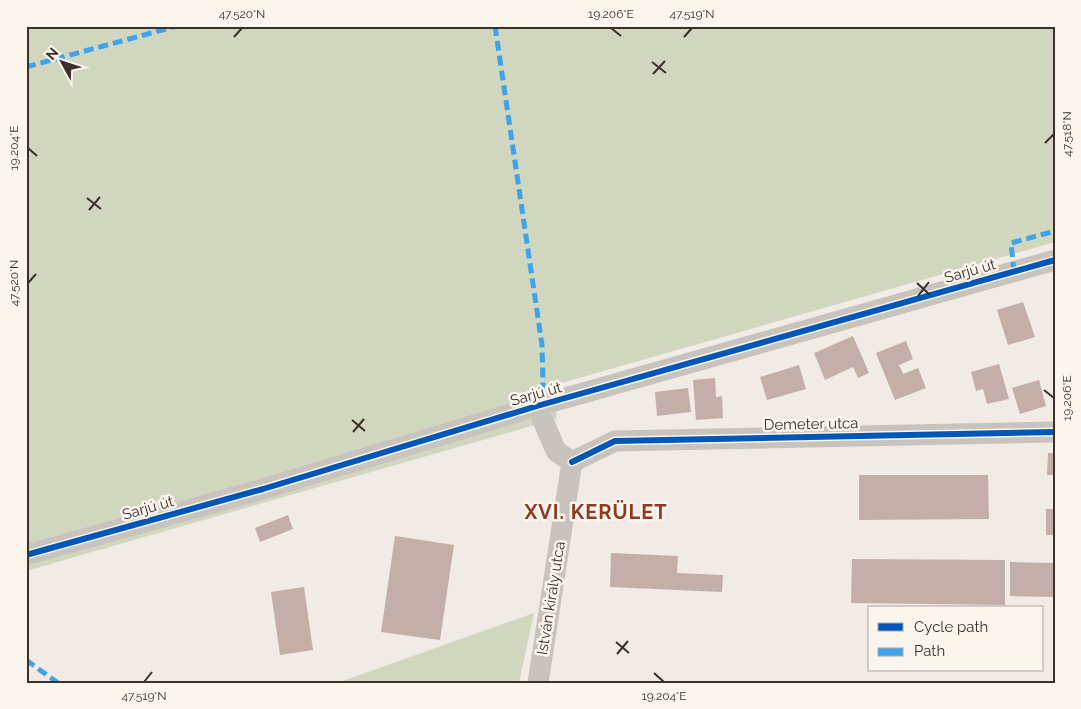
<svg xmlns="http://www.w3.org/2000/svg" width="1081" height="709" font-family="Raleway,sans-serif">
<style>
.green{fill:#d1d6bf}
.building{fill:#c3afa7}
.lines{fill:none;stroke-linecap:round;stroke-linejoin:round}
.minor{stroke:#c9c3be;stroke-width:21}
.quiet{stroke:#3fa3eb;stroke-width:5;stroke-dasharray:10 5;stroke-linecap:butt}
.cycleway-casing{stroke:#fbf5ee;stroke-width:9}
.cycleway{stroke:#0057b8;stroke-width:6}
.ticks{fill:none;stroke:#3b302b;stroke-width:2}
.labels{text-anchor:middle;stroke-width:5;stroke-linejoin:round;paint-order:stroke}
.street-label{font-size:15px;fill:#3b302b;stroke:#fbf5ee}
.district-label{font-size:20px;font-weight:bold;letter-spacing:1px;fill:#8c3b22;stroke:#fbf5ee}
.neatline{fill:none;stroke:#3b302b;stroke-width:2}
.ticks-label{font-size:12px;text-anchor:middle;fill:#3b302b}
</style>
<rect width="100%" height="100%" fill="#f0ebe5"/>
<g class="green">
<path d="M 26,26 L 1055,26 L 1055,242 L 558,384 L 556,419 L 26,571 Z"/>
<path d="M 534,613 L 519,683 L 337,683 Z"/>
</g>
<g class="building">
<path d="M 1023,302 L 1035,337 L 1008,345 L 997,310 Z"/>
<path d="M 853,336 L 869,373 L 858,378 L 853,367 L 825,380 L 814,353 Z"/>
<path d="M 906,341 L 913,359 L 899,365 L 901,369 L 903,374 L 918,368 L 926,388 L 895,400 L 876,353 Z"/>
<path d="M 999,364 L 1009,399 L 987,404 L 983,389 L 976,391 L 971,372 Z"/>
<path d="M 799,365 L 806,389 L 767,400 L 760,377 Z"/>
<path d="M 715,378 L 716,397 L 722,396 L 723,418 L 696,420 L 693,380 Z"/>
<path d="M 1039,380 L 1046,406 L 1020,414 L 1012,388 Z"/>
<path d="M 688,388 L 691,412 L 657,416 L 655,392 Z"/>
<path d="M 1048,453 L 1055,453 L 1055,475 L 1047,475 Z"/>
<path d="M 859,475 L 988,475 L 989,519 L 859,520 Z"/>
<rect x="1046" y="509" width="9" height="26"/>
<path d="M 288,515 L 293,529 L 260,542 L 255,528 Z"/>
<path d="M 395,536 L 454,545 L 440,640 L 381,632 Z"/>
<path d="M 611,553 L 678,556 L 677,573 L 723,575 L 722,592 L 610,587 Z"/>
<path d="M 852,559 L 1005,560 L 1005,605 L 851,603 Z"/>
<path d="M 1010,562 L 1055,563 L 1055,597 L 1010,596 Z"/>
<path d="M 304,587 L 313,650 L 280,655 L 271,592 Z"/>
</g>
<g class="lines">
<g class="minor">
<path d="M 537,406 L 556,451 L 572,462 L 538,683"/>
<path d="M 572,462 L 615,441 L 1055,432"/>
<path d="M 26,555 L 263,489 L 537,406 L 1055,260"/>
</g>
<g class="quiet">
<path d="M 495,26 L 542,345 L 543,384 L 537,406"/>
<path d="M 26,67 L 177,26"/>
<path d="M 1014,272 L 1011,243 L 1055,231"/>
<path d="M 26,660 L 58,683"/>
</g>
<g class="cycleway-casing">
<g id="cycleway">
<path d="M 572,462 L 615,441 L 1055,432"/>
<path d="M 26,555 L 263,489 L 537,406 L 1055,260"/>
</g>
</g>
<use href="#cycleway" class="cycleway"/>
</g>
<path class="ticks" d="M 611,28 L 621,36M 234,37 L 242,28M 684,37 L 692,28M 652,62 L 666,73M 653,74 L 665,61M 1045,143 L 1054,134M 28,148 L 37,156M 87,198 L 101,209M 89,210 L 100,197M 28,283 L 36,274M 917,283 L 930,295M 918,296 L 929,282M 1044,390 L 1054,398M 352,420 L 365,431M 353,432 L 364,419M 616,642 L 629,653M 617,654 L 628,641M 654,673 L 664,682M 144,682 L 152,672"/>
<g class="labels">
<g class="street-label">
<text transform="translate(970 271) rotate(-16)" y="5">Sarjú út</text>
<text transform="translate(536 394) rotate(-16)" y="5">Sarjú út</text>
<text transform="translate(811 424) rotate(-1)" y="5">Demeter utca</text>
<text transform="translate(148 508) rotate(-16)" y="5">Sarjú út</text>
<text transform="translate(551 598) rotate(-81)" y="5">István király utca</text>
</g>
<g class="district-label">
<text x="596" y="519">XVI. KERÜLET</text>
</g>
</g>
<rect width="1081" height="709" fill="none" stroke="#fbf5ee" stroke-width="55"/>
<rect x="868" y="606" width="175" height="65" fill="#fbf5ee" stroke="#aea6a0"/>
<rect x="878" y="623" width="25" height="8" fill="#0057b8" stroke="#aea6a0"/>
<text x="914" y="632" font-size="15" fill="#3b302b">Cycle path</text>
<rect x="878" y="648" width="25" height="8" fill="#3fa3eb" stroke="#aea6a0"/>
<text x="914" y="656" font-size="15" fill="#3b302b">Path</text>
<g transform="translate(62 62) rotate(310)" stroke="#fbf5ee" stroke-width="4" paint-order="stroke">
<path d="M0-4L9 19L0 12L-9 19Z" fill="#3b302b"/>
<text y="-8" font-size="14" font-weight="bold" text-anchor="middle" fill="#3b302b">N</text>
</g>
<rect x="28" y="28" width="1026" height="654" class="neatline"/>
<g class="ticks-label">
<text x="242" y="18">47.520°N</text>
<text x="611" y="18">19.206°E</text>
<text x="692" y="18">47.519°N</text>
<text transform="translate(1067 134) rotate(-90)" y="4">47.518°N</text>
<text transform="translate(14 148) rotate(-90)" y="4">19.204°E</text>
<text transform="translate(14 283) rotate(-90)" y="4">47.520°N</text>
<text transform="translate(1067 398) rotate(-90)" y="4">19.206°E</text>
<text x="144" y="700">47.519°N</text>
<text x="664" y="700">19.204°E</text>
</g>
</svg>
